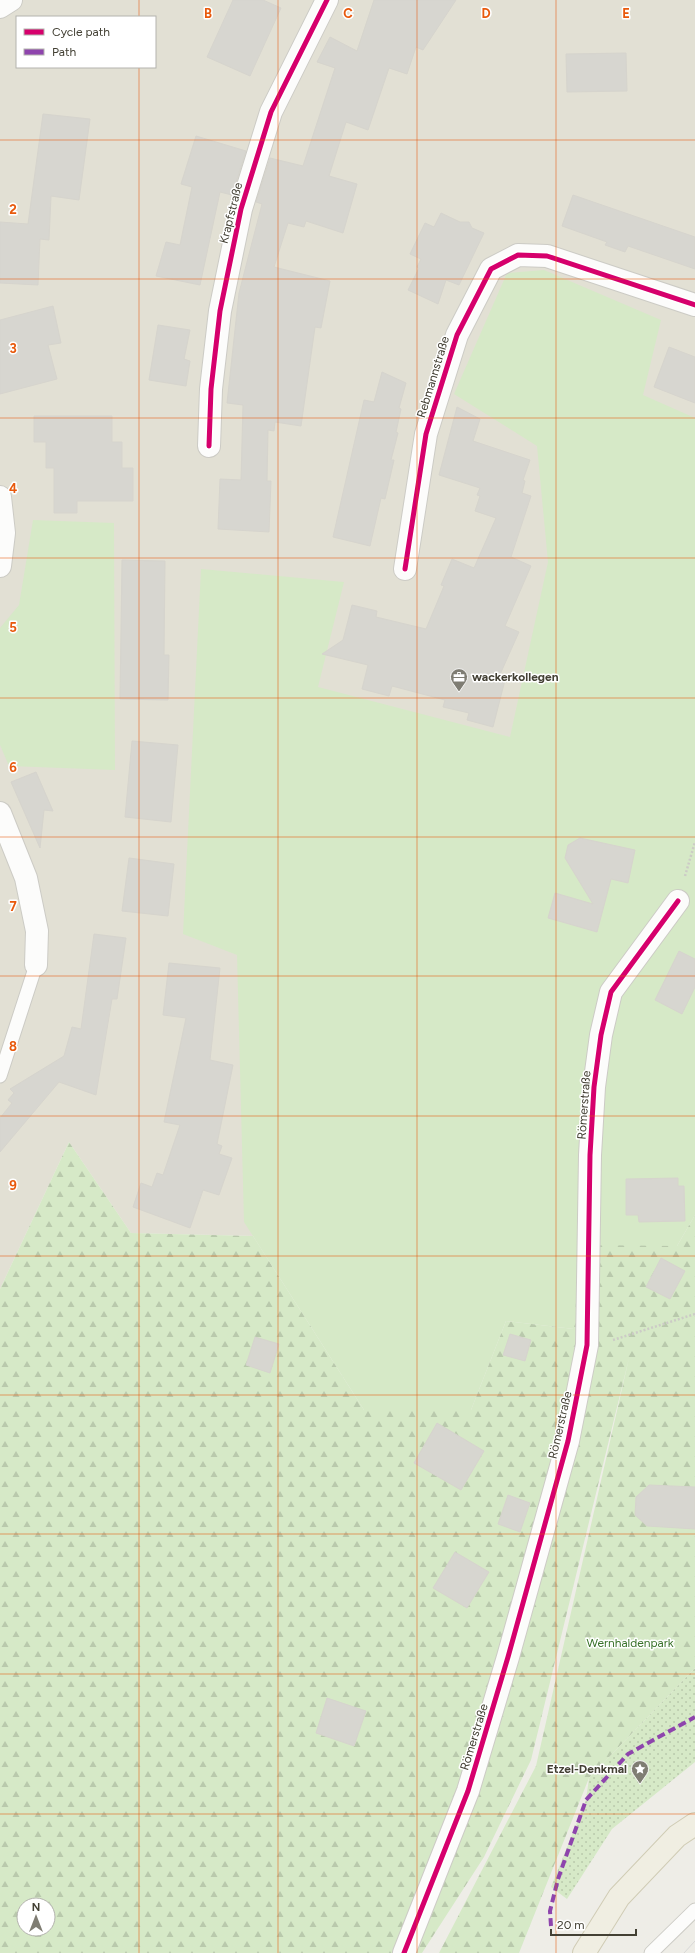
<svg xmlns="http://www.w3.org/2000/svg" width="695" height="1953" font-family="Figtree,sans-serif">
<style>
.residential{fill:#e2e0d4;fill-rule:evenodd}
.green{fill:#d6e9c7}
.forest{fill:url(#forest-firs);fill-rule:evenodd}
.park{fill:url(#park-dots)}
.building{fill:#d7d6d0;stroke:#d6d4cd}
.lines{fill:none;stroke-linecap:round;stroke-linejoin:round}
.service-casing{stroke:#cccbc5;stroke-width:15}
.minor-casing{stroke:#cccbc5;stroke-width:24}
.primary-casing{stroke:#d0ccb5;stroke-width:24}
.path{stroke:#cccbc6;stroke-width:2.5;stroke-dasharray:2 2;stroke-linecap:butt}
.service{stroke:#fcfcfb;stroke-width:13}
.minor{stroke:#fcfcfb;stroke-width:22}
.primary{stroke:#f0eee2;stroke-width:22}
.tram{stroke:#d8d8d7;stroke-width:1}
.quiet{stroke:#8e44ad;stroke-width:4;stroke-dasharray:8 4;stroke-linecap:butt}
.cycleway-casing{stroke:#fff;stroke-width:8}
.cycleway{stroke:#d6006c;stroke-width:5}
.grid{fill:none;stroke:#e8590c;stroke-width:1;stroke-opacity:0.55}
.labels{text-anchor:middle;stroke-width:3;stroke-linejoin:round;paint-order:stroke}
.street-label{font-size:12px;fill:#434034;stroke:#fff}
.poi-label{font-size:12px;font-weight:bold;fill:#434034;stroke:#fff;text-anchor:start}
.park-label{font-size:12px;fill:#39722a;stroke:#fff}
.grid-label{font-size:13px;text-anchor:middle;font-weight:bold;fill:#e8590c;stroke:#fff;stroke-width:3;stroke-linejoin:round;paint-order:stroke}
</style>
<defs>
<pattern id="forest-firs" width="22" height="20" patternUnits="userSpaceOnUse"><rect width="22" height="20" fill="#d6e9c7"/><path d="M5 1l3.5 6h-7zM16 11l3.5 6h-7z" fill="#b9c9ac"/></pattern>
<pattern id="park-dots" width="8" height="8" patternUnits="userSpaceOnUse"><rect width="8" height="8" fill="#d6e9c7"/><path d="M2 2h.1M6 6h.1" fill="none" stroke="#b9c9ac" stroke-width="1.8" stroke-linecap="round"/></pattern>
</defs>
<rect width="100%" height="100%" fill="#eeede7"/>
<path class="residential" d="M 0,0 L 695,0 L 695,1215 L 653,1246 L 131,1233 L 69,1142 L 0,1289 ZM 17,17 L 155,17 L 155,67 L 17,67 Z"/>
<g class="green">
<path d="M 544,270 L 661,320 L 643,395 L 695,418 L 695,1215 L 677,1246 L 653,1246 L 574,1329 L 506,1321 L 471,1410 L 364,1410 L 244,1222 L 237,955 L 183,934 L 201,569 L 344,582 L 318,687 L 510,737 L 548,562 L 537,446 L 454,394 L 507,273 Z"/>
<path d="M 33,520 L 114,523 L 115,770 L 9,766 L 0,745 L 0,628 L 19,605 Z"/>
</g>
<path class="forest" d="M 69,1142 L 131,1233 L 253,1236 L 364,1410 L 471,1410 L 506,1321 L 574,1329 L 580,1245 L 677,1246 L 695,1215 L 695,1668 L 589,1778 L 519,1953 L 439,1953 L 536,1766 L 629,1358 L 531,1760 L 484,1857 L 422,1953 L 0,1953 L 0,1289 ZM 24,1905 L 48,1905 L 48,1929 L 24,1929 Z"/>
<path class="park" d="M 695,1668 L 695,1762 L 612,1829 L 567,1899 L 551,1887 L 586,1800 L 589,1778 Z"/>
<g class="building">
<path d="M 233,0 L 263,0 L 281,8 L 250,76 L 207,57 Z"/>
<path d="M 374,0 L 456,0 L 423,50 L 416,47 L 407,74 L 389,68 L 368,130 L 346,122 L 329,176 L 357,184 L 343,233 L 306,221 L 304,227 L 288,223 L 274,267 L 330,281 L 321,328 L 315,327 L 301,426 L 275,422 L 274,431 L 268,430 L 267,481 L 271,481 L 269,532 L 218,529 L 220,479 L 241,480 L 243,405 L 227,403 L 239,293 L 262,204 L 256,202 L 270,158 L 303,166 L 335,68 L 317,62 L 330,37 L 357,51 Z"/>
<path d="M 626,53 L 627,91 L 567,92 L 566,54 Z"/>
<path d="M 43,114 L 90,119 L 79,200 L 51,196 L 49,240 L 40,239 L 38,285 L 0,283 L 0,222 L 28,224 Z"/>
<path d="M 196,136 L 246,151 L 232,195 L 220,192 L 200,285 L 156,276 L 166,242 L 180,245 L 192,187 L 181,184 Z"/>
<path d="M 573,195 L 695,237 L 695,269 L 628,246 L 625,252 L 605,245 L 607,242 L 562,226 Z"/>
<path d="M 441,213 L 460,222 L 469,222 L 472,228 L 484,233 L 459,285 L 446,280 L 438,304 L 408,290 L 419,268 L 417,267 L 421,259 L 410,254 L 425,223 L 434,227 Z"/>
<path d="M 53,306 L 61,343 L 48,345 L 57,379 L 0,394 L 0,320 Z"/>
<path d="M 158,325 L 190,330 L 184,359 L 190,361 L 186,386 L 149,380 Z"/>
<path d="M 669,347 L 695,357 L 695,403 L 654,387 Z"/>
<path d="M 382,372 L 406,383 L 399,408 L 401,409 L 396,432 L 398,433 L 391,460 L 394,460 L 385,499 L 381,498 L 370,546 L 333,537 L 364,400 L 374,402 Z"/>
<path d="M 457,407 L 480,419 L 473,441 L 530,460 L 523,480 L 525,481 L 522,493 L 531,496 L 511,557 L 531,566 L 505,626 L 519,632 L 498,679 L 505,680 L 493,727 L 467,720 L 469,713 L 443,707 L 445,700 L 392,686 L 389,696 L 362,689 L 368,665 L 322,654 L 343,640 L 352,605 L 377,611 L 376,617 L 426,629 L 444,586 L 441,585 L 452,559 L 474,568 L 496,518 L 475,511 L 480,496 L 477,495 L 480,488 L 439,475 Z"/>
<path d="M 34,416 L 112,416 L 112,442 L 122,442 L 122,468 L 133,468 L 133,501 L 77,501 L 77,513 L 54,513 L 54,468 L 46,468 L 46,442 L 34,442 Z"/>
<path d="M 122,560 L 165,561 L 164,655 L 169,655 L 168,700 L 120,699 Z"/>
<path d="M 132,741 L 178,745 L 171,822 L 125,817 Z"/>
<path d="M 36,772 L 53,811 L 44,810 L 40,848 L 11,782 Z"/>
<path d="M 580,838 L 635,850 L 628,883 L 611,879 L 597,932 L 548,918 L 555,893 L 593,904 L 565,858 L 568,845 Z"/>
<path d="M 129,858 L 174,864 L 168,916 L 122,911 Z"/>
<path d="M 94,934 L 126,938 L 117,999 L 112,999 L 96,1095 L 59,1082 L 0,1152 L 0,1118 L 12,1103 L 8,1100 L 14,1093 L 10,1089 L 64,1056 L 72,1027 L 81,1029 Z"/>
<path d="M 679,951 L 695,959 L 695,987 L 682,1014 L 655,1000 Z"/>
<path d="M 169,963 L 220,968 L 210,1060 L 233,1065 L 217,1144 L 222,1146 L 219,1154 L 232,1158 L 219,1195 L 203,1190 L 190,1228 L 133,1207 L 141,1183 L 152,1187 L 157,1173 L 163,1175 L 180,1125 L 164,1122 L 186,1018 L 163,1015 Z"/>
<path d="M 678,1178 L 678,1186 L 684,1186 L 685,1221 L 639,1222 L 638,1215 L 626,1215 L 626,1179 Z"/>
<path d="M 661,1258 L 685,1271 L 670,1299 L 646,1287 Z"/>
<path d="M 510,1334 L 531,1340 L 525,1361 L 503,1355 Z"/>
<path d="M 255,1337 L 279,1344 L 270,1373 L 246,1365 Z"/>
<path d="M 437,1423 L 484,1451 L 461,1490 L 414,1463 Z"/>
<path d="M 649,1485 L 695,1487 L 695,1529 L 647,1526 L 635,1515 L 636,1497 Z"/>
<path d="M 508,1495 L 530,1503 L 520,1532 L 498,1524 Z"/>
<path d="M 455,1552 L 489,1572 L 467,1608 L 433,1588 Z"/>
<path d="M 327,1698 L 366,1711 L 354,1746 L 316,1733 Z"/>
</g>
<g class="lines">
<g class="service-casing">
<g id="service">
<path d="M 0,1076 L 36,965"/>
<path d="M 651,1953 L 695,1910"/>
</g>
</g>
<g class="minor-casing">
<g id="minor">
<path d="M 0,7 L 11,0"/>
<path d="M 209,446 L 211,389 L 220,311 L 241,209 L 271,112 L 327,0"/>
<path d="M 0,497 L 4,533 L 0,566"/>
<path d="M 405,569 L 426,434 L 457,335 L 491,269 L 518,255 L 547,256 L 695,305"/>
<path d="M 0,813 L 26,878 L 37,931 L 36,965"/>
<path d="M 404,1953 L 468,1791 L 508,1657 L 568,1441 L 587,1345 L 590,1155 L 594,1087 L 601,1035 L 611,992 L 678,901"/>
</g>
</g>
<g class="primary-casing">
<path id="primary" d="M 584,1953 L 619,1897 L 677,1836 L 695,1824"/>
</g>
<g class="path">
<path d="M 685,876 L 695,842"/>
<path d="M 613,1340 L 695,1314"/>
</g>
<use href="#service" class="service"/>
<use href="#minor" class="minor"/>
<use href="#primary" class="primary"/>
<path class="tram" d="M 684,1953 L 695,1941"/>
<path class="quiet" d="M 551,1926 L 550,1911 L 558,1879 L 586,1800 L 628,1754 L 695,1717"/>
<g class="cycleway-casing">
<g id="cycleway">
<path d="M 209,446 L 211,389 L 220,311 L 241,209 L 271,112 L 327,0"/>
<path d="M 405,569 L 426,434 L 457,335 L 491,269 L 518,255 L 547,256 L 695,305"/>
<path d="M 404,1953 L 468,1791 L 508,1657 L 568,1441 L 587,1345 L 590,1155 L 594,1087 L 601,1035 L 611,992 L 678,901"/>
</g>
</g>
<use href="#cycleway" class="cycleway"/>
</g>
<path class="grid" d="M 139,0 L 139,17M 278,0 L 278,1953M 417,0 L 417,1953M 556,0 L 556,1953M 139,67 L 139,1953M 0,140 L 695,140M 0,279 L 695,279M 0,418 L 695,418M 0,558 L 695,558M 0,698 L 695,698M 0,837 L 695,837M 0,976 L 695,976M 0,1116 L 695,1116M 0,1256 L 695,1256M 0,1395 L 695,1395M 0,1534 L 695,1534M 0,1674 L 695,1674M 0,1814 L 695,1814"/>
<defs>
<g id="office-pin" transform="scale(0.9)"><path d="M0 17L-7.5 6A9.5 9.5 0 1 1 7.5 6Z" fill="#7f7d73" stroke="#fff"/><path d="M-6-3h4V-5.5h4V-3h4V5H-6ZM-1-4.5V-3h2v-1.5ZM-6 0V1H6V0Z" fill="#fff"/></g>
<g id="sight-pin" transform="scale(0.9)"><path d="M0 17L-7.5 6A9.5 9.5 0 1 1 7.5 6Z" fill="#7f7d73" stroke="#fff"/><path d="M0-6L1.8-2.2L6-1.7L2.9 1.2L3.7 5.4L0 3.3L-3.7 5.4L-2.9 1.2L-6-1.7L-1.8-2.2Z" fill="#fff"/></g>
</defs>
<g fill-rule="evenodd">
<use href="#office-pin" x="459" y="677"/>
<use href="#sight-pin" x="640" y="1769"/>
</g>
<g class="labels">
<g class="street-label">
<text transform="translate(231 213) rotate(-76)" y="4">Krapfstraße</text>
<text transform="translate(433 377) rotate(-73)" y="4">Rebmannstraße</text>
<text transform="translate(584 1105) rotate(-86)" y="4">Römerstraße</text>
<text transform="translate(560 1425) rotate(-77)" y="4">Römerstraße</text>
<text transform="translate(474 1737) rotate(-73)" y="4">Römerstraße</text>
</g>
<g class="poi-label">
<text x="472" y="681">wackerkollegen</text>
<text x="627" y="1773" text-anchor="end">Etzel-Denkmal</text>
</g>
<g class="park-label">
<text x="630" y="1647">Wernhaldenpark</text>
</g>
</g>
<g class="grid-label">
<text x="208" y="18">B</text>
<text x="348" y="18">C</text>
<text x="486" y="18">D</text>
<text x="626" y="18">E</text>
<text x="13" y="214">2</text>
<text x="13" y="353">3</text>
<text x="13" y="493">4</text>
<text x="13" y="632">5</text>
<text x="13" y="772">6</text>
<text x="13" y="911">7</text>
<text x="13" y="1051">8</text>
<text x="13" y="1190">9</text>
</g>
<rect x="16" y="16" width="140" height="52" fill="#ffffff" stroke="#b4b3ae"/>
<rect x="24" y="29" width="20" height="6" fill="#d6006c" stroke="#b4b3ae"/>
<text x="52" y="36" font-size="12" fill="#434034">Cycle path</text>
<rect x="24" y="49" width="20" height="6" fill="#8e44ad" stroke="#b4b3ae"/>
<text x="52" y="56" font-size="12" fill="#434034">Path</text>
<g transform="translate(36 1917)"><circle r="19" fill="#ffffff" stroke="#b4b3ae"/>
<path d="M0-3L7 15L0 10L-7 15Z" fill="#7f7d73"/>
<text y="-6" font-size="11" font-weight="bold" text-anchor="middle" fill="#434034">N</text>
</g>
<path d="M551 1929v6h85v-6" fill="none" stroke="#434034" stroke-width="2"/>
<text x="557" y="1929" font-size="12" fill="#434034" stroke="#ffffff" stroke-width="3" paint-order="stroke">20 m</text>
</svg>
